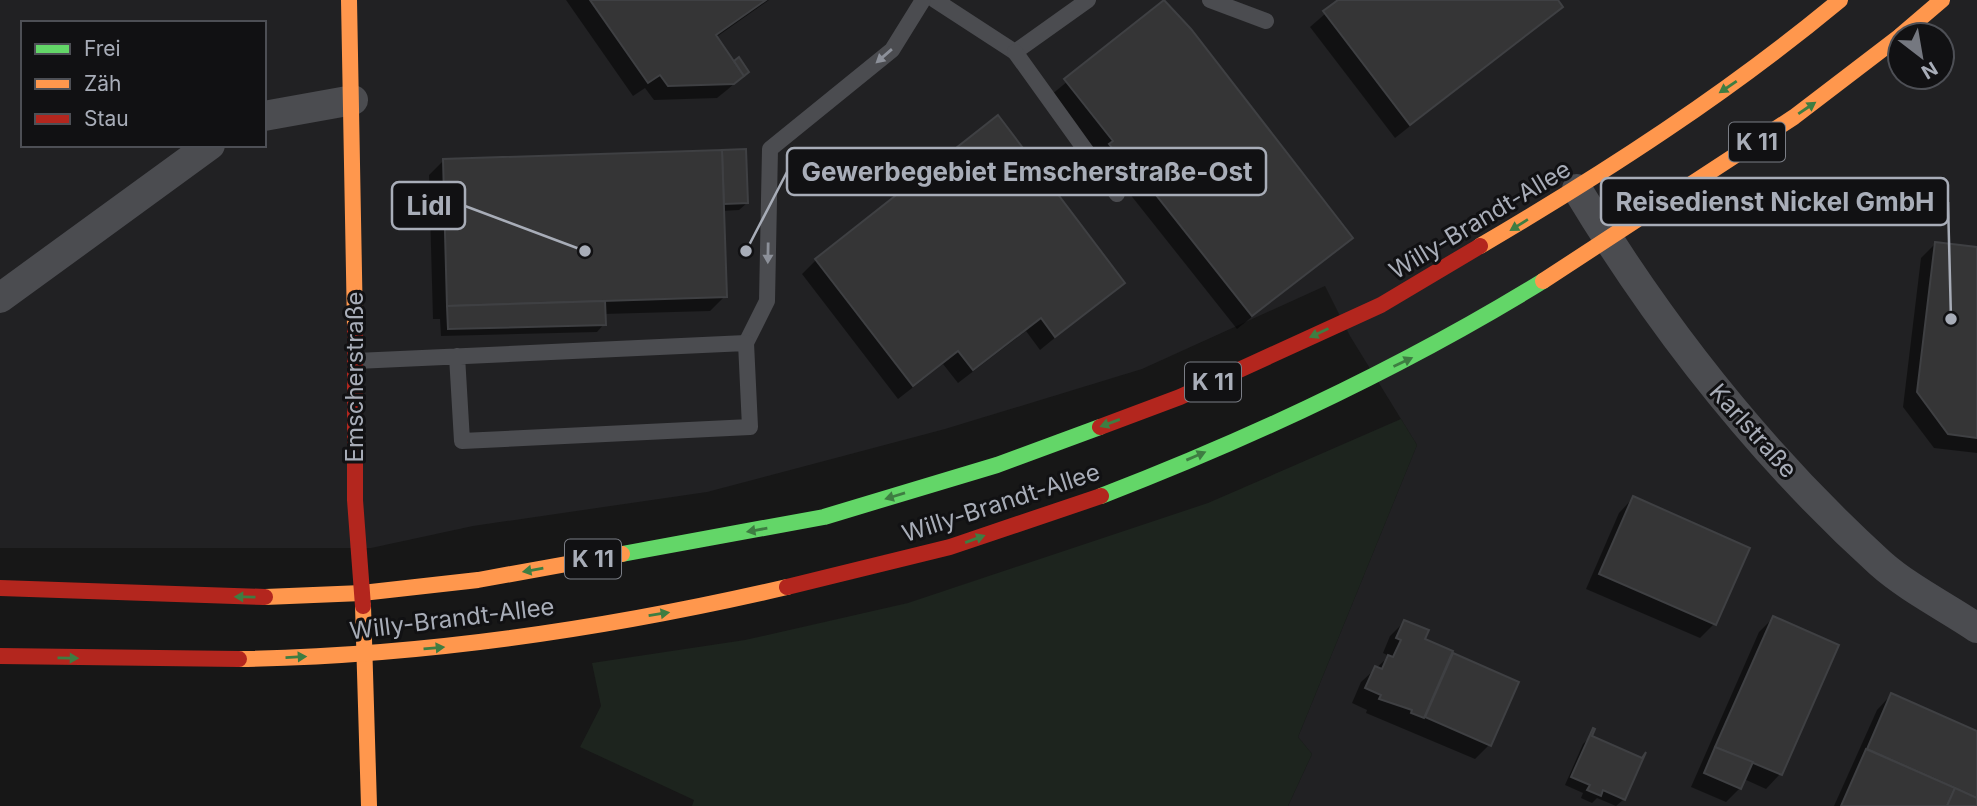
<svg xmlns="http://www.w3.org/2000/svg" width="1977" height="806" font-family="Inter,sans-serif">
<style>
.built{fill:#212123;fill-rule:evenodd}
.green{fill:#1d241e}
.shadow{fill:#0007}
.building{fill:#353536;stroke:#3f4043;stroke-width:2}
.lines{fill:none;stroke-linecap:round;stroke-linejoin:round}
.lane{stroke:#4b4c50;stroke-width:16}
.street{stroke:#4b4c50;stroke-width:30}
.fast{stroke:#63d668;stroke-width:16}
.slow{stroke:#ff974d;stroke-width:16}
.jam{stroke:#b3261e;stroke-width:16}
.oneway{fill:#8c9099}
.oneway2{fill:#3e7d42}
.labels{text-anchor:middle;stroke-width:6;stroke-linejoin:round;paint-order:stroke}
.shield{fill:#111113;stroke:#7b7e86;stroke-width:2}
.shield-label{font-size:23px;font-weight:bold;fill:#a8adb8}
.street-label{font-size:24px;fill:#a8adb8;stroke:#111113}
.leader{fill:none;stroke:#a8adb8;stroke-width:2.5}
.callout-dot{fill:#a8adb8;stroke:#111113;stroke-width:2.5}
.callout{fill:#111113;stroke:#a8adb8;stroke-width:2.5}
.callout-label{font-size:26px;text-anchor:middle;font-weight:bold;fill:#a8adb8}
</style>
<rect width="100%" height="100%" fill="#171717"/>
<path class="built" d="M 0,0 L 1977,0 L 1977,806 L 1288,806 L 1312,754 L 1298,737 L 1417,445 L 1350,336 L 1325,286 L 1142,369 L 945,429 L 707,492 L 473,526 L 371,548 L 0,548 ZM 23,23 L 264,23 L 264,145 L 23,145 ZM 1900,35 L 1942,35 L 1942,77 L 1900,77 Z"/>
<path class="green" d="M 1401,419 L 1417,445 L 1298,737 L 1312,754 L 1288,806 L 692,806 L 694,800 L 580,747 L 601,706 L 592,663 L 745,640 L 908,603 L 1208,503 Z"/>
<g class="shadow">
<path d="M 566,0 L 769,0 L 715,38 L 733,64 L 738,59 L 744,75 L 727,90 L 717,98 L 654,100 L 645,88 L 633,96 Z"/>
<path d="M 1341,0 L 1555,0 L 1561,7 L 1395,138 L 1310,27 Z"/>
<path d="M 1165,1 L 1350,238 L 1237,329 L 1114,174 L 1110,177 L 1096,160 L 1100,156 L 1051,95 Z"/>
<path d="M 745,151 L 747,203 L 739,210 L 722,211 L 725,296 L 710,311 L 604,314 L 604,324 L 597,332 L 441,336 L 440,319 L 433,319 L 429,175 L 443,161 Z"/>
<path d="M 1935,244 L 1977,249 L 1977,453 L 1934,448 L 1903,407 L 1921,258 Z"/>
<path d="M 816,260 L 1123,282 L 1040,350 L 1026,331 L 958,383 L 943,364 L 898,399 L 802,274 Z"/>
<path d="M 1633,498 L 1714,624 L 1700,638 L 1586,589 L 1619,513 Z"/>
<path d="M 1773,618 L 1837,645 L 1780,774 L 1766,789 L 1744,779 L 1740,788 L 1726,802 L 1691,787 L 1759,632 Z"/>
<path d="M 1404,622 L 1422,640 L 1516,683 L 1489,745 L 1475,759 L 1366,713 L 1367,710 L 1352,703 L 1361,682 L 1385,660 L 1387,655 L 1383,653 L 1390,636 Z"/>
<path d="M 1891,695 L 1977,733 L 1977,806 L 1834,806 L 1877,710 Z"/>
<path d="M 1590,737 L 1624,799 L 1616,806 L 1597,798 L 1592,803 L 1581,798 L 1583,793 L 1565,785 L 1583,744 Z"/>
</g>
<g class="building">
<path d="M 590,0 L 766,0 L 716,35 L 744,76 L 734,84 L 668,86 L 660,75 L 648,83 Z"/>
<path d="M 1164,0 L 1191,29 L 1353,238 L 1252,316 L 1129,161 L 1125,164 L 1109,144 L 1113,141 L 1064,79 Z"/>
<path d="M 1338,0 L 1558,0 L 1563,7 L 1410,125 L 1323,11 Z"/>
<path d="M 739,57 L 749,72 L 744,76 L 734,61 Z"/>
<path d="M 998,115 L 1125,283 L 1055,337 L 1041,318 L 973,370 L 958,351 L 913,386 L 815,259 Z"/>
<path d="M 746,149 L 748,203 L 724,204 L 722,150 Z"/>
<path d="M 722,150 L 727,297 L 447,306 L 443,159 Z"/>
<path d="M 1935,242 L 1977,247 L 1977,438 L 1948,434 L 1917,392 Z"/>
<path d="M 605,301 L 606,325 L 448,329 L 447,306 Z"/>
<path d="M 1633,496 L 1750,548 L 1716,625 L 1599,574 Z"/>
<path d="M 1773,616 L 1839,645 L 1782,775 L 1715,747 Z"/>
<path d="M 1404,620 L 1429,630 L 1425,639 L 1453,651 L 1424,718 L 1411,713 L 1412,710 L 1379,699 L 1381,695 L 1365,688 L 1375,666 L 1382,669 L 1388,655 L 1393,657 L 1401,640 L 1396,638 Z"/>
<path d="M 1453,653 L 1519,682 L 1491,746 L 1425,717 Z"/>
<path d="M 1891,693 L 1977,731 L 1977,798 L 1867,749 Z"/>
<path d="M 1593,728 L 1595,729 L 1592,736 L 1642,758 L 1646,752 L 1625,800 L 1603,790 L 1601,796 L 1587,790 L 1590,785 L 1571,777 Z"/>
<path d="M 1715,747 L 1753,762 L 1741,789 L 1704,773 Z"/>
<path d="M 1866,749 L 1955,788 L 1947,806 L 1841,806 Z"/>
<path d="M 1955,788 L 1977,798 L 1977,806 L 1947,806 Z"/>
</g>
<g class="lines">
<g class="lane">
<path d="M 935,0 L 1015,52 L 1088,0"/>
<path d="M 1210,0 L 1266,21"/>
<path d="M 1015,52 L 1117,194"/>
<path d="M 746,343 L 767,301 L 770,149 L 892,50 L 923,0"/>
<path d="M 356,361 L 746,343 L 750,427 L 462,441 L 457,356"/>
</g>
<g class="street">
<path d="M 264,116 L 353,100"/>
<path d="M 1577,189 C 1661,328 1760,454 1880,563 C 1908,588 1946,607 1977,628"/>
<path d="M 0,298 L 210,145"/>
</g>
<g class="fast">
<path d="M 1101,496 C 1254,437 1403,367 1543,281"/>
<path d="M 622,554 L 824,517 L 997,465 L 1100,427"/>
</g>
<g class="slow">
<path d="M 349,0 L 355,327"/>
<path d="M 1901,35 L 1942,0"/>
<path d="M 1480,246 C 1606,172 1728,93 1840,0"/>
<path d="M 1543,281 L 1794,117 L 1900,36"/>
<path d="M 265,597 L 362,593 L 478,580 L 622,554"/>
<path d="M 363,606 L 369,806"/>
<path d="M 239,659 C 424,656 606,629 787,587"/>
</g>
<g class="jam">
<path d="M 355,327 L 355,500 L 363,606"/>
<path d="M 1100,427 L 1180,397 L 1381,305 L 1480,246"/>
<path d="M 787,587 L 950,547 L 1101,496"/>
<path d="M 0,588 L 265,597"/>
<path d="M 0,656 L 239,659"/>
</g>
</g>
<defs><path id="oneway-solid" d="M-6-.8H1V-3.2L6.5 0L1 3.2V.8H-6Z" transform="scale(1.75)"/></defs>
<g class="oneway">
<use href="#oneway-solid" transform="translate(884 56) rotate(139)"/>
<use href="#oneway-solid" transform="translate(768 253) rotate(91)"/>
</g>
<g class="oneway2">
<use href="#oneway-solid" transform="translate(1728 87) rotate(146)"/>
<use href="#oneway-solid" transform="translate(1807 108) rotate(-34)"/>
<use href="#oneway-solid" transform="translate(1519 225) rotate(148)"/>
<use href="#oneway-solid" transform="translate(1319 333) rotate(155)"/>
<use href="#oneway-solid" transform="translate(1403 362) rotate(-25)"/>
<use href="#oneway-solid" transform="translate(1110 423) rotate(160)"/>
<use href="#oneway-solid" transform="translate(1196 456) rotate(-23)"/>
<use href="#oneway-solid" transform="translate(895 496) rotate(163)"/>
<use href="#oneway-solid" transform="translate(757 530) rotate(170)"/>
<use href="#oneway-solid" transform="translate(975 539) rotate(-20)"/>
<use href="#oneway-solid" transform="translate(533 570) rotate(170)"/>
<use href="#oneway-solid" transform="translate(245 597) rotate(-179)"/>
<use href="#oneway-solid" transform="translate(659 614) rotate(-9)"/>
<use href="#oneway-solid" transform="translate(434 648) rotate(-5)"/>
<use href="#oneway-solid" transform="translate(296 657) rotate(-3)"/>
<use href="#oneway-solid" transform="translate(68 658) rotate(1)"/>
</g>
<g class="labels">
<g class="shield">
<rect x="1729" y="122.5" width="56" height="39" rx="5"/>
<rect x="1185" y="362.5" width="56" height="39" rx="5"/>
<rect x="565" y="539.5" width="56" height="39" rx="5"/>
</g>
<g class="shield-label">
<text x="1757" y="150">K 11</text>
<text x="1213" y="390">K 11</text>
<text x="593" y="567">K 11</text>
</g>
<g class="street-label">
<text transform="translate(1480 220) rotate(-31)" y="8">Willy-Brandt-Allee</text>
<text transform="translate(355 377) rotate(-90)" y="8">Emscherstraße</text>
<text transform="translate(1753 431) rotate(48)" y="8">Karlstraße</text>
<text transform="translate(1001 503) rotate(-18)" y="8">Willy-Brandt-Allee</text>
<text transform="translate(452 619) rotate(-7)" y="8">Willy-Brandt-Allee</text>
</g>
</g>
<path class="leader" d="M746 251L787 172M1951 319L1948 202M585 251L465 206"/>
<g class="callout-dot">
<circle cx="746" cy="251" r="7"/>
<circle cx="1951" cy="319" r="7"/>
<circle cx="585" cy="251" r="7"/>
</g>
<g class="callout">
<rect x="787" y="148" width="479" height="47" rx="7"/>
<rect x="1601" y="178" width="347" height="47" rx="7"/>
<rect x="392" y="182" width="73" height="47" rx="7"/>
</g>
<g class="callout-label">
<text x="1027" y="181">Gewerbegebiet Emscherstraße-Ost</text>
<text x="1775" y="211">Reisedienst Nickel GmbH</text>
<text x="429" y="215">Lidl</text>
</g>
<rect x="21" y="21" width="245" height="126" fill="#111113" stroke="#4d4f55" stroke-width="2"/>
<rect x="35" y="44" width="35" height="10" fill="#63d668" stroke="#4d4f55" stroke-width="2"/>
<text x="84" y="56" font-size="21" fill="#a8adb8">Frei</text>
<rect x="35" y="79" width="35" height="10" fill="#ff974d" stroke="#4d4f55" stroke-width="2"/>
<text x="84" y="91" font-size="21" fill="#a8adb8">Zäh</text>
<rect x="35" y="114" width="35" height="10" fill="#b3261e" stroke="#4d4f55" stroke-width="2"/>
<text x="84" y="126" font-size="21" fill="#a8adb8">Stau</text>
<g transform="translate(1921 56) rotate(149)"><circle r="33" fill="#111113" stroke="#4d4f55" stroke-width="2"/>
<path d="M0-5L12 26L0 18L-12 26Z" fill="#757880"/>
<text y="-10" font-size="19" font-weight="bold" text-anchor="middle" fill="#a8adb8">N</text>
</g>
</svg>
